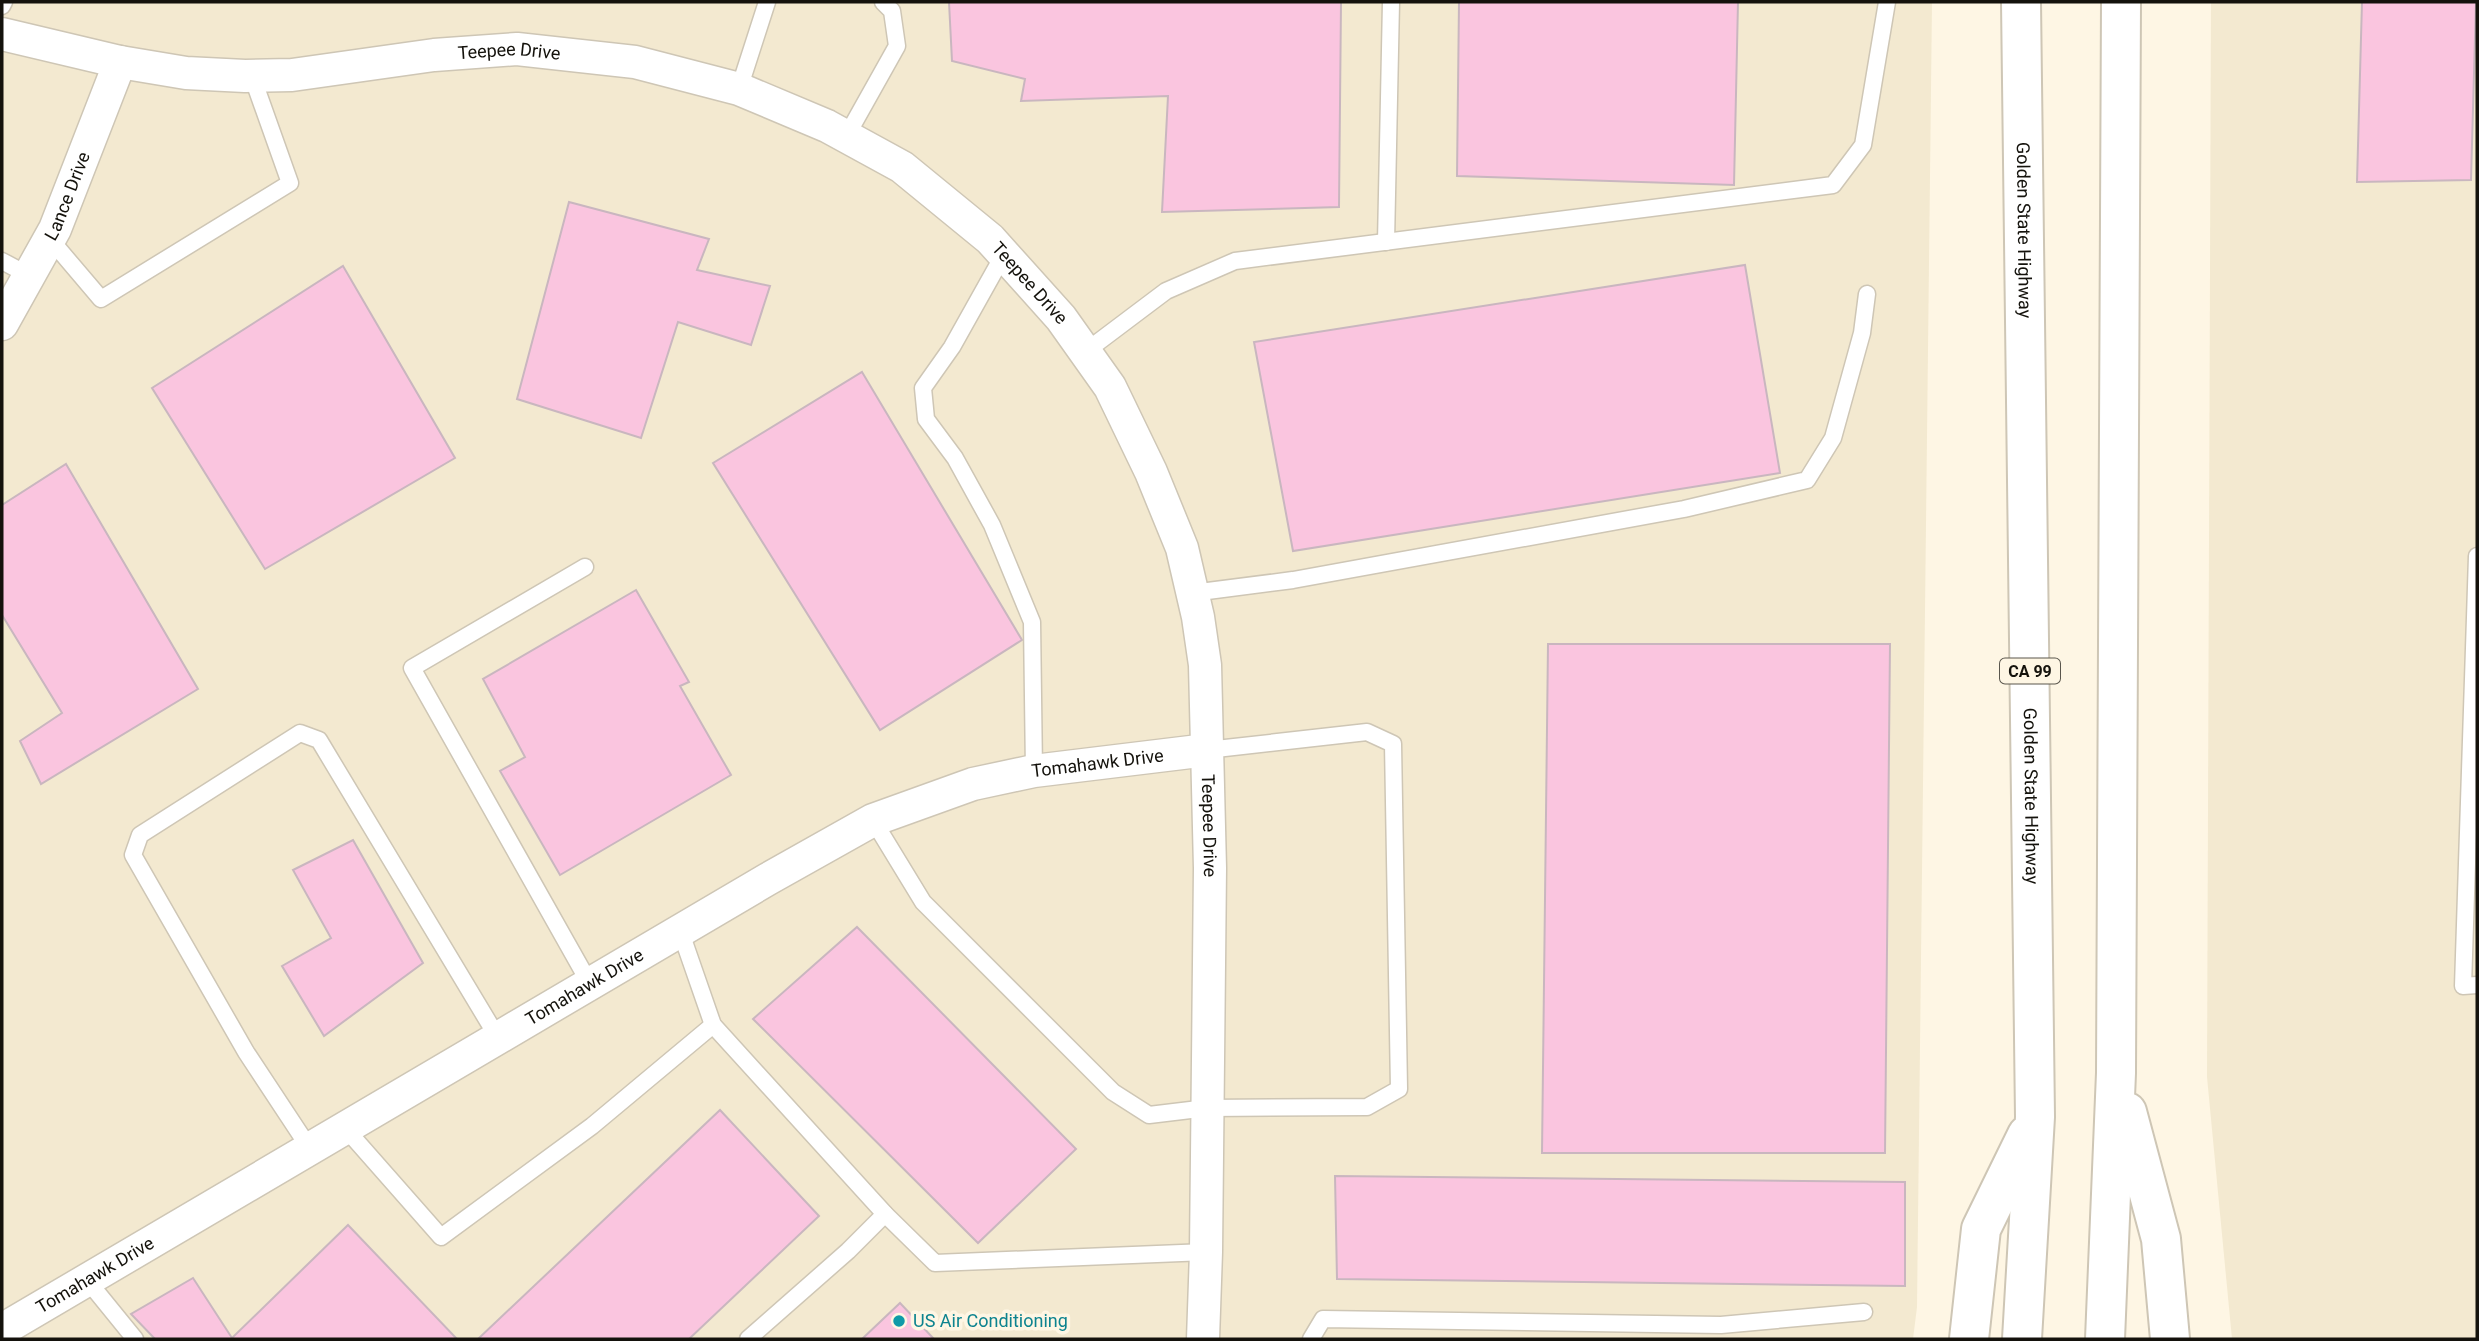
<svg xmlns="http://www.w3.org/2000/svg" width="2479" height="1341" font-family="Roboto,sans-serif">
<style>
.built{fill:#f3e9d0}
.building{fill:#fac5df;stroke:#c9b6bf;stroke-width:2}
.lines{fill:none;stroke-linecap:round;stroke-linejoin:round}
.lane-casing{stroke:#cec6b5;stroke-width:19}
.street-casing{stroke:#cec6b5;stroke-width:35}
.highway-casing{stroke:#cec6b5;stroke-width:42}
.lane{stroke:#fff;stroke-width:16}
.street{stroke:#fff;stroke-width:32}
.highway{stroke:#fff;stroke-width:38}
.culture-dot{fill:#0f9aa8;stroke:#fef6e4;stroke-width:2.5}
.labels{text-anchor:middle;stroke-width:7;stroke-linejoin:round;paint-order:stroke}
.shield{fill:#fef6e4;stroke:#5a564d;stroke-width:2}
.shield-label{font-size:16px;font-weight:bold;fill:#14120c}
.street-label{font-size:18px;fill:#14120c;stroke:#fef6e4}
.culture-label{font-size:18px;fill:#0d838f;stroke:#fef6e4;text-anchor:start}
</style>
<rect width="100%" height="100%" fill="#fef6e4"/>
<g class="built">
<path d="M 2,2 L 1932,2 L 1917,1307 L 1913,1339 L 2,1339 Z"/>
<path d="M 2211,2 L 2477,2 L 2477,1339 L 2232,1339 L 2207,1077 Z"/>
</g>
<g class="building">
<path d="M 949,2 L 1341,2 L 1339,207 L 1162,212 L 1168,96 L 1021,101 L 1025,79 L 952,61 Z"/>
<path d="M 1459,2 L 1738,2 L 1734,185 L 1457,176 Z"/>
<path d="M 2362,2 L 2476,2 L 2471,180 L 2357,182 Z"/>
<path d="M 569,202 L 709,239 L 697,270 L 770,286 L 751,345 L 678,322 L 641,438 L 517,399 Z"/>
<path d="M 1745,265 L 1780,473 L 1293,551 L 1254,342 Z"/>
<path d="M 343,266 L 455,458 L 265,569 L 152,388 Z"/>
<path d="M 862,372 L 1022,640 L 880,730 L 713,463 Z"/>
<path d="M 66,464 L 198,689 L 41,784 L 20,741 L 62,713 L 2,615 L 2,505 Z"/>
<path d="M 636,590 L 689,682 L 680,686 L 731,775 L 560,875 L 500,771 L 525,757 L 483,679 Z"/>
<path d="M 1548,644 L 1890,644 L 1885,1153 L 1542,1153 Z"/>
<path d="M 353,840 L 423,963 L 324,1036 L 282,966 L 331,938 L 293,870 Z"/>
<path d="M 857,927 L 1076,1149 L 978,1243 L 753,1019 Z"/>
<path d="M 720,1110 L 819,1216 L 689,1339 L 478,1339 Z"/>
<path d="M 1335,1176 L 1905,1182 L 1905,1286 L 1337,1279 Z"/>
<path d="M 348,1225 L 457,1339 L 155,1339 L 131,1314 L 193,1278 L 232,1338 Z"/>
<path d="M 900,1303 L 934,1339 L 862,1339 Z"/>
</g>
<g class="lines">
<g class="lane-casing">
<g id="lane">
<path d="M 2,6 L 4,2"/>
<path d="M 739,89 L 767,2"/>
<path d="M 846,137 L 897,46 L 892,11 L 883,2"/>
<path d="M 50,239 L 101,299 L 290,183 L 252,76"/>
<path d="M 1386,242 L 1391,2"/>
<path d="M 1004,254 L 952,347 L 923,388 L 926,419 L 955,458 L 992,525 L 1032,622 L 1034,771"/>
<path d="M 2,261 L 30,276"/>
<path d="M 1085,352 L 1166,291 L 1235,261 L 1833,185 L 1863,145 L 1887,2"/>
<path d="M 2477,556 L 2463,986 L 2477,985"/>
<path d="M 585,567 L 412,668 L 590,984"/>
<path d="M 1192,593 L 1293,580 L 1684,509 L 1807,480 L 1833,438 L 1862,333 L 1867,294"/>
<path d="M 873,820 L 923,902 L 1113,1092 L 1149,1115 L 1207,1108 L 1367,1107 L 1399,1089 L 1393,744 L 1367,732 L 1207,750"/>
<path d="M 680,930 L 713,1025 L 885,1214 L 935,1263 L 1206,1252"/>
<path d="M 345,1128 L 441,1237 L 592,1126 L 713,1025"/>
<path d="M 310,1149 L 246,1052 L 133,855 L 140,835 L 300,733 L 319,740 L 498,1038"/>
<path d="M 87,1280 L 135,1339"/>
<path d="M 748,1339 L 848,1251 L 885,1214"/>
<path d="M 1311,1339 L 1323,1319 L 1721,1325 L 1864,1312"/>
</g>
</g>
<g class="street-casing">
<g id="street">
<path id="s1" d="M 2,34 L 120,62 L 186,73 L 245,76 L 292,75 L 434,55 L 517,49 L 635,62 L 739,89 L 827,126 L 902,167 L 990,239 L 1061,318 L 1110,387 L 1151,472 L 1182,548 L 1198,617 L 1205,665 L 1210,868 L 1206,1252 L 1203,1339"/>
<path id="s2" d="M 2,324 L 55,229 L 120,62"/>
<path id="s3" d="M 2,1330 L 768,879 L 873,820 L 973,784 L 1034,771 L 1207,750"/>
</g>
</g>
<g class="highway-casing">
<g id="highway">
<path id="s4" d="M 2021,2 L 2035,1117 L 2022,1339"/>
<path d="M 2127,1112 L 2161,1239 L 2170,1339"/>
<path d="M 1969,1339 L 1981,1229 L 2027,1135"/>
<path d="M 2105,1339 L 2116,1073 L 2121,2"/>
</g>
</g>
<use href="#lane" class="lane"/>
<use href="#street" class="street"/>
<use href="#highway" class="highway"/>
</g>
<circle class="culture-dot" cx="899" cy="1321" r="7"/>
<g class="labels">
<rect class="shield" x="2000" y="658.5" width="60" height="25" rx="5"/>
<g class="shield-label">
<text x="2030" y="677">CA 99</text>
</g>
<g class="street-label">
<text dy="6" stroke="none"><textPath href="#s1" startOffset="513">Teepee Drive</textPath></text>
<text dy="6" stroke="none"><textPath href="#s2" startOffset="144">Lance Drive</textPath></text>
<text dy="6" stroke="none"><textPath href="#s4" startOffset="228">Golden State Highway</textPath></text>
<text dy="6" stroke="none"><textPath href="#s1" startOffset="1101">Teepee Drive</textPath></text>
<text dy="6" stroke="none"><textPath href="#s3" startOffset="1242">Tomahawk Drive</textPath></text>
<text dy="6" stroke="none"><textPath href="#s4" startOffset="794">Golden State Highway</textPath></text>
<text dy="6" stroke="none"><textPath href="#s1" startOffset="1689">Teepee Drive</textPath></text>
<text dy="6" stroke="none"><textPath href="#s3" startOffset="676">Tomahawk Drive</textPath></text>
<text dy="6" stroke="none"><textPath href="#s3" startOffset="108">Tomahawk Drive</textPath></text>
</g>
<g class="culture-label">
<text x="913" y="1327">US Air Conditioning</text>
</g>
</g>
<rect width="2479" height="1341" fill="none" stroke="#14120c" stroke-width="7"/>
</svg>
